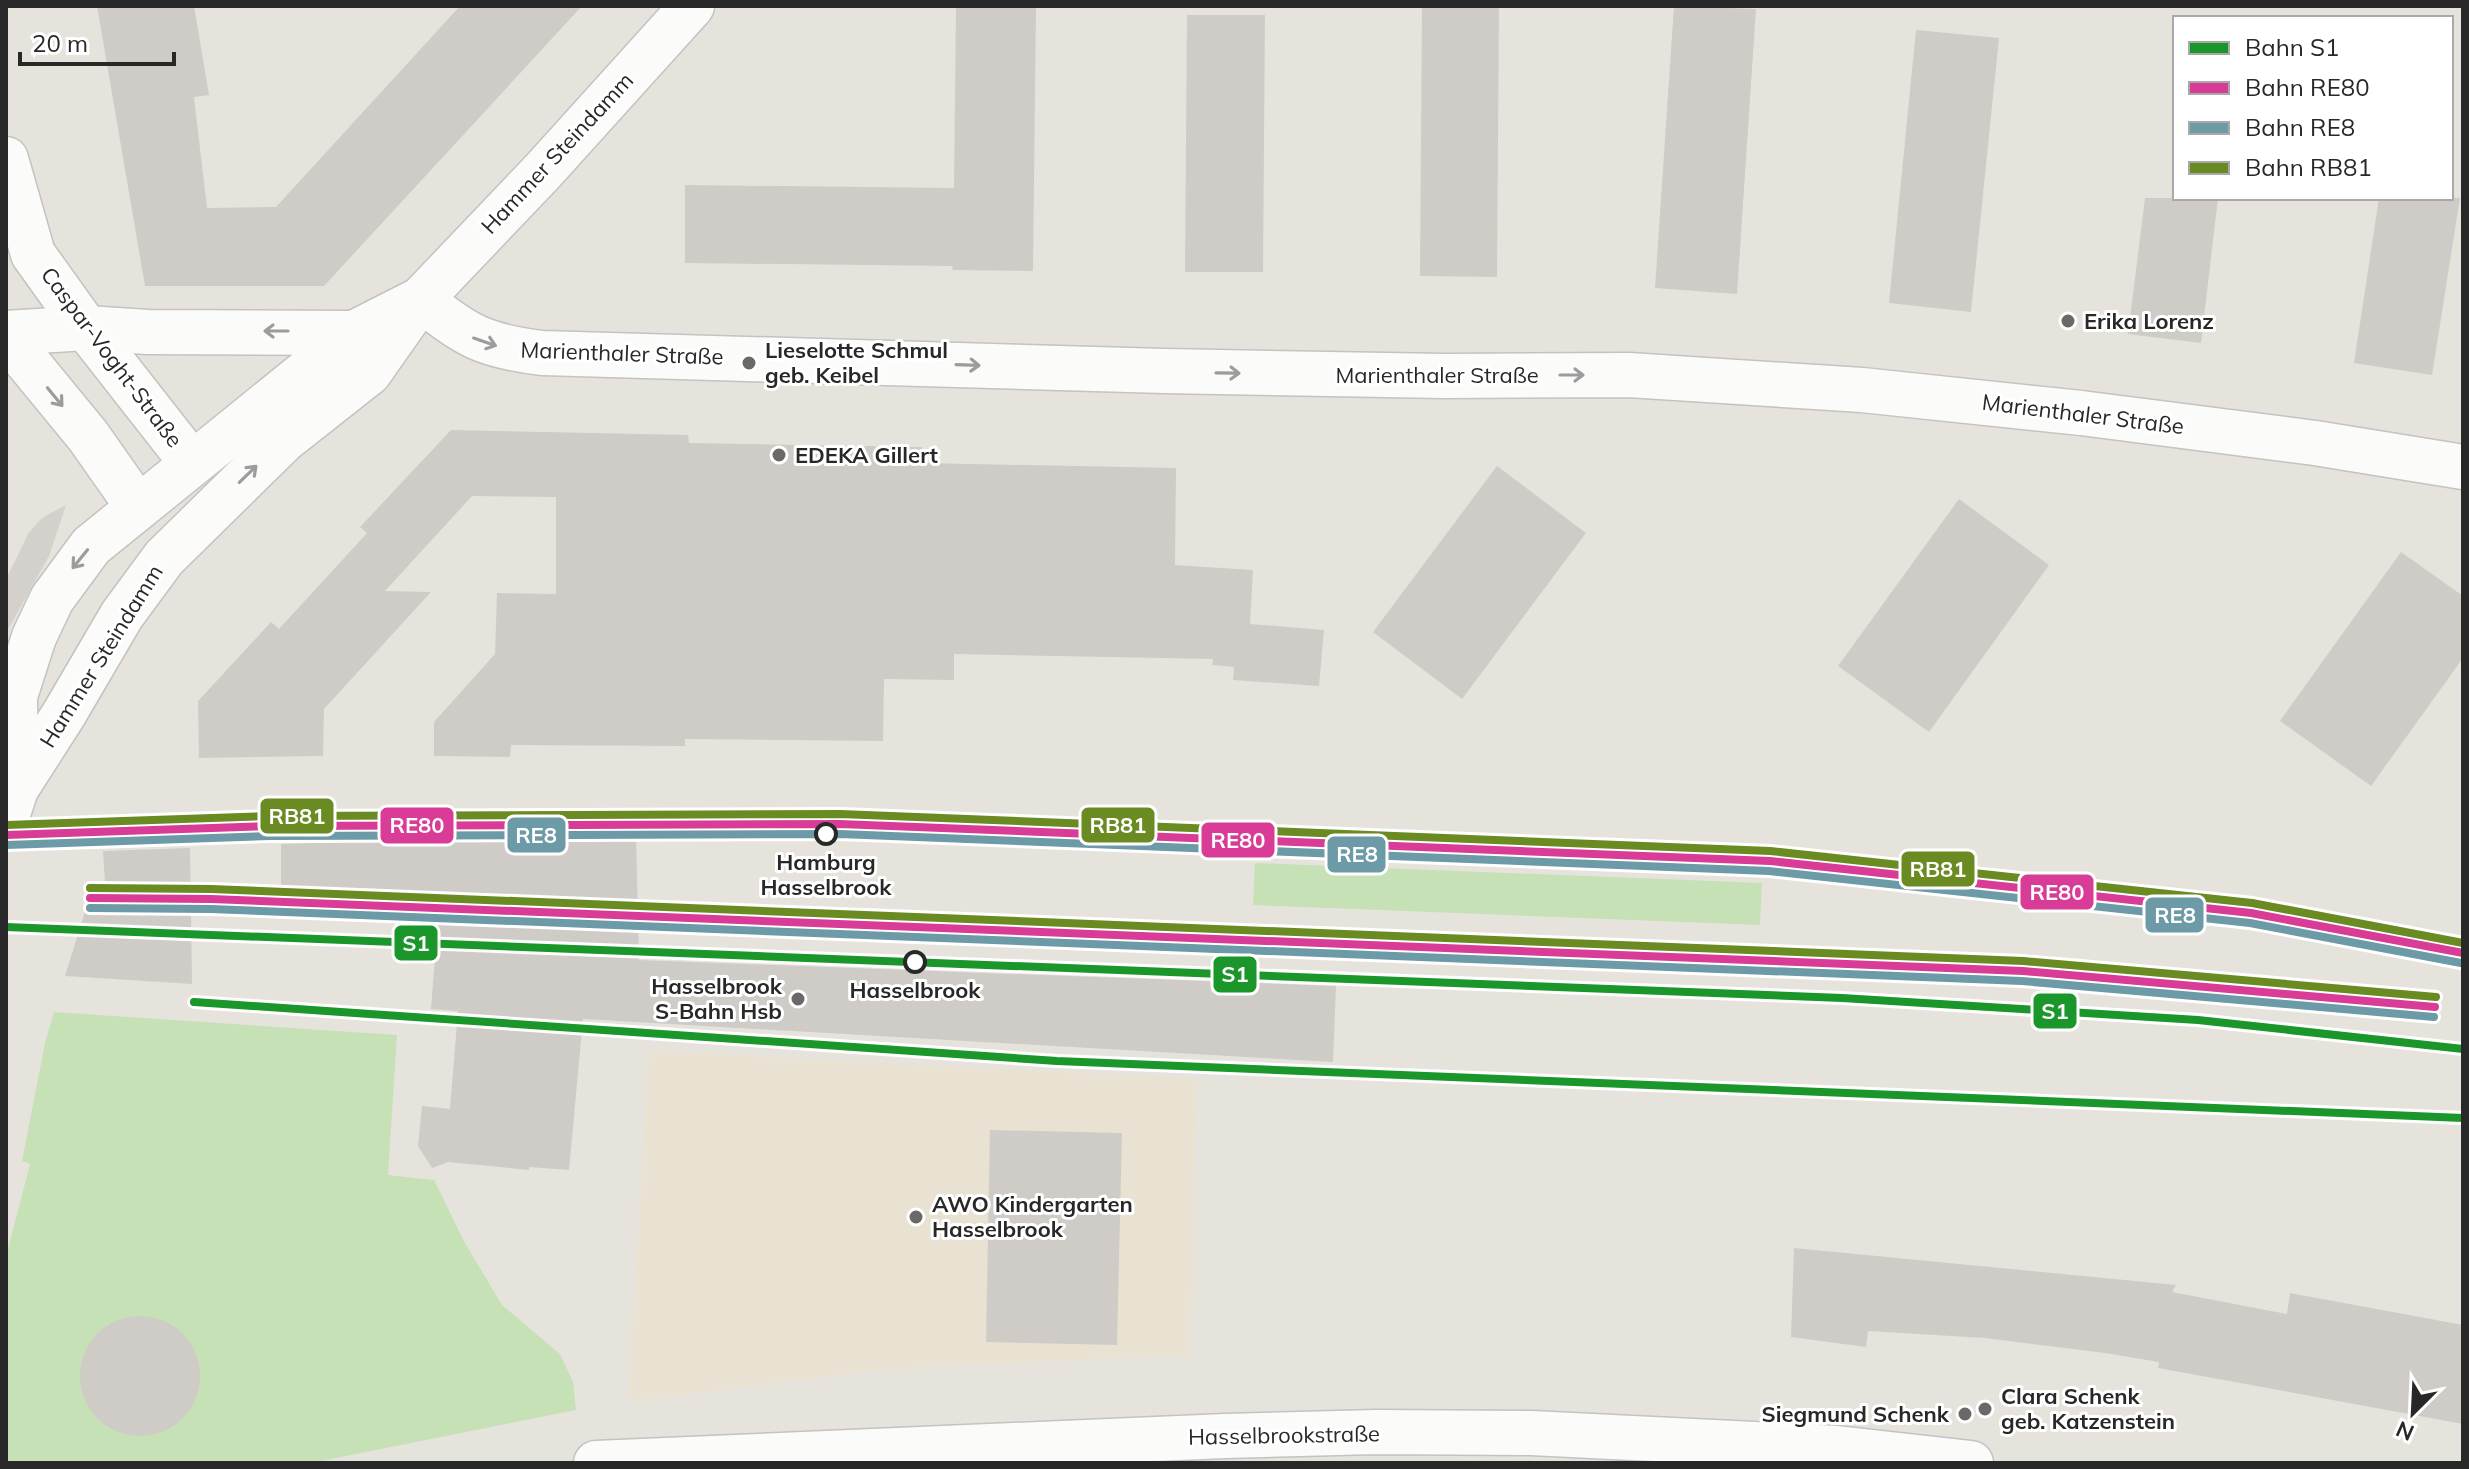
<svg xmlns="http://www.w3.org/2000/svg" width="2469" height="1469" font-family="Mulish,sans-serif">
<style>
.education{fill:#e9e2d2}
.green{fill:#c6e1b6}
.plaza{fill:#d4d1cc}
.building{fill:#cfccc8}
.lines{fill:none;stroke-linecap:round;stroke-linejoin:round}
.street-casing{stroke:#c4c2c2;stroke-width:47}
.secondary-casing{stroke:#c4c2c2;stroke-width:47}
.street{stroke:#fbfbfa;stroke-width:44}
.secondary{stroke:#fbfbfa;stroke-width:44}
.rail-1-casing{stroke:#fff;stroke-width:14}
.rail-2-casing{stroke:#fff;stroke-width:14}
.rail-3-casing{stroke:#fff;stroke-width:14}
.rail-4-casing{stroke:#fff;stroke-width:14}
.rail-1{stroke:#1a962b;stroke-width:8}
.rail-2{stroke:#d83c96;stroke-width:8}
.rail-3{stroke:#6c9aa7;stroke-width:8}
.rail-4{stroke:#6a8a22;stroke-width:8}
.oneway{stroke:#9c9c9c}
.poi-dot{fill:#6a6967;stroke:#fff;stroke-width:3}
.stop-dot{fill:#fff;stroke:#282828;stroke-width:4}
.labels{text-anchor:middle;stroke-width:6;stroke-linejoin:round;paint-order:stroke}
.street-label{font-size:22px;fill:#282828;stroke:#fff}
.poi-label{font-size:22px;font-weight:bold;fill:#282828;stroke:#fff;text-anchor:start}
.stop-label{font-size:22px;font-weight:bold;fill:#282828;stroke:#fff}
.line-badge{stroke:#fff;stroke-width:3}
.badge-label{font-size:22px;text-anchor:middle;font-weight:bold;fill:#fff}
</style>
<rect width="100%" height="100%" fill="#e6e3dd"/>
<path class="education" d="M 649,1051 L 1197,1079 L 1190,1355 L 888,1369 L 628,1402 Z"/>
<g class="green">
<path d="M 1255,863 L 1762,883 L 1760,925 L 1253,905 Z"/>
<path d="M 54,1012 L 397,1035 L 388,1175 L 434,1180 L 465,1243 L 502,1305 L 560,1354 L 573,1382 L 576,1410 L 311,1463 L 6,1463 L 6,1257 L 30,1164 L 22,1161 L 45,1043 Z"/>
</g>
<path class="plaza" d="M 66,505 L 49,556 L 6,633 L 6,579 L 17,557 L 28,534 L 42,518 Z"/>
<g class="building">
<path d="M 97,6 L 194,6 L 209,95 L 194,97 L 207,208 L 276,207 L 460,6 L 582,6 L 324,286 L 145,286 Z"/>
<path d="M 956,6 L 1036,6 L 1033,271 L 953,270 L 952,266 L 685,263 L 685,185 L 954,188 Z"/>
<path d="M 1422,6 L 1499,6 L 1497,277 L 1420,276 Z"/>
<path d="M 1674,6 L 1756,9 L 1737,294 L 1655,288 Z"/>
<path d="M 1187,15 L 1265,15 L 1263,272 L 1185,272 Z"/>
<path d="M 1916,30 L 1999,38 L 1971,312 L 1889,303 Z"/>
<path d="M 2145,198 L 2218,198 L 2201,343 L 2128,334 Z"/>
<path d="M 2379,198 L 2460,198 L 2432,375 L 2354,363 Z"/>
<path d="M 451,430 L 688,435 L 689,443 L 922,447 L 922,463 L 1176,468 L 1175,565 L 1253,570 L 1250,624 L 1324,630 L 1319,686 L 1233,680 L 1234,667 L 1212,665 L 1213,659 L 954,654 L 954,680 L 884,679 L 883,741 L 685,739 L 685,746 L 511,745 L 510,757 L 434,756 L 434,722 L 495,654 L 497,593 L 556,594 L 556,497 L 472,496 L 385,591 L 431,592 L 324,709 L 323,756 L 199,758 L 198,701 L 271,622 L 279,629 L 367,533 L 360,527 Z"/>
<path d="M 1497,466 L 1586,533 L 1462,699 L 1373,632 Z"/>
<path d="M 1959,499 L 2049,565 L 1929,732 L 1838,666 Z"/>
<path d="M 2401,552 L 2463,596 L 2463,658 L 2371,786 L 2280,721 Z"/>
<path d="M 636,834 L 639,960 L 1336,986 L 1333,1062 L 583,1019 L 569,1170 L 529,1167 L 529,1170 L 448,1162 L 432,1168 L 418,1146 L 422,1106 L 450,1109 L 458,1011 L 431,1009 L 440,892 L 281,887 L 281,844 Z"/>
<path d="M 190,848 L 192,984 L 65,976 L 89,899 L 106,899 L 103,851 Z"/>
<path d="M 990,1130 L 1122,1133 L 1117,1345 L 986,1342 Z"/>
<path d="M 1794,1248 L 2176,1285 L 2172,1292 L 2287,1314 L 2290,1293 L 2463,1325 L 2463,1424 L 2158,1368 L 2159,1362 L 2105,1353 L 1985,1338 L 1868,1331 L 1866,1347 L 1791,1337 Z"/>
<circle cx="140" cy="1376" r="60"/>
</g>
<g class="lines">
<g class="street-casing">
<g id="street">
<path d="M 421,299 C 465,336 485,346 542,353 L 1164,371 L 1444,376 L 1629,375 L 1862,390 L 2081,413 L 2315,443 L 2463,467"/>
<path d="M 6,333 L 86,328 L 148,332 L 354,333"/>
</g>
</g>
<g class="secondary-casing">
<g id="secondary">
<path d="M 6,159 L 33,254 L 86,328 L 191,462"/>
<path d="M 6,336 L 88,436 L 138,507"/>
<path d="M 16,789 L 15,696 L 34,637 L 52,599 L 91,546 L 354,333 L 415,302"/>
<path d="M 6,820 L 16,789 L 64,714 L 122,615 L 164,558 L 284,440 L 369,373 L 421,299 L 543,171 L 692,6"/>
<path d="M 596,1463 L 1225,1436 L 1376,1432 L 1531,1433 L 1837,1448 L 1971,1463"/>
</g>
</g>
<use href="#street" class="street"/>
<use href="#secondary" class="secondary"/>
<g class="rail-1-casing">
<g id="rail-1">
<path d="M 6,927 L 1842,998 L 2198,1020 L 2463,1049"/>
<path d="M 194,1002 L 1057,1061 L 2463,1118"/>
</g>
</g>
<g class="rail-2-casing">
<g id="rail-2">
<path d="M 6,835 L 270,826 L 840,824 L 1770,861 L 2251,913 L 2463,953"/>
<path d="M 90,898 L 211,899 L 2023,971 L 2435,1007"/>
</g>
</g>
<g class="rail-3-casing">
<g id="rail-3">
<path d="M 6,845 L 270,836 L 840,834 L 1769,871 L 2250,923 L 2461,963"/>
<path d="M 90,908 L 211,909 L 2022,981 L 2434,1017"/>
</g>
</g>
<g class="rail-4-casing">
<g id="rail-4">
<path d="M 6,825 L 270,816 L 840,814 L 1770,851 L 2252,903 L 2463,943"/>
<path d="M 90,888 L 211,889 L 2023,961 L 2436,997"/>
</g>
</g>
<use href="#rail-1" class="rail-1"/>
<use href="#rail-2" class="rail-2"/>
<use href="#rail-3" class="rail-3"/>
<use href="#rail-4" class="rail-4"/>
</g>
<defs><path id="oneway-shaft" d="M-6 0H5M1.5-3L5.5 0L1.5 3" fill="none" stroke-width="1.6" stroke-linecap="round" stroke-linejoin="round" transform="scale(2)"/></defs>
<g class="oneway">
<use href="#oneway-shaft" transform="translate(276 331) rotate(180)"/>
<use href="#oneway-shaft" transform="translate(485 342) rotate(19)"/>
<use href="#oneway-shaft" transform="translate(968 365) rotate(2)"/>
<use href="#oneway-shaft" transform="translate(1228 373) rotate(1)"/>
<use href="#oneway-shaft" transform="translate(1572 375)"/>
<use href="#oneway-shaft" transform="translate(55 397) rotate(51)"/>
<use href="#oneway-shaft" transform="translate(248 474) rotate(-44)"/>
<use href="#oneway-shaft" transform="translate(80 559) rotate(129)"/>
</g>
<g class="poi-dot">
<circle cx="2068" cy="321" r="8"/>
<circle cx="749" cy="363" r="8"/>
<circle cx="779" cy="455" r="8"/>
<circle cx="798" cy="999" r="8"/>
<circle cx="916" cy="1217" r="8"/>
<circle cx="1985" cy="1409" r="8"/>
<circle cx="1965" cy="1414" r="8"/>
</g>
<g class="stop-dot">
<circle cx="826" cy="834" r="10"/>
<circle cx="915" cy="962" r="10"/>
</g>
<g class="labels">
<g class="street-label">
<text transform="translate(557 153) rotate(-47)" y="8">Hammer Steindamm</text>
<text transform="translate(622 353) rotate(2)" y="8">Marienthaler Straße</text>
<text transform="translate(112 357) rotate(53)" y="8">Caspar-Voght-Straße</text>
<text x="1437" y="383">Marienthaler Straße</text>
<text transform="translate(2083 414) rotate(7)" y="8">Marienthaler Straße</text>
<text transform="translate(101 656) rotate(-58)" y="8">Hammer Steindamm</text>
<text transform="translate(1284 1435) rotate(-1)" y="8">Hasselbrookstraße</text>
</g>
<g class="poi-label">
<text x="2084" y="329">Erika Lorenz</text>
<text x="765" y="358">Lieselotte Schmul<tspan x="765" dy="25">geb. Keibel</tspan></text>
<text x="795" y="463">EDEKA Gillert</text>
<text x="782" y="994" text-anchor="end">Hasselbrook<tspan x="782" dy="25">S-Bahn Hsb</tspan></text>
<text x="932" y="1212">AWO Kindergarten<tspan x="932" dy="25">Hasselbrook</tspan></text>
<text x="2001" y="1404">Clara Schenk<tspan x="2001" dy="25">geb. Katzenstein</tspan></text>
<text x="1949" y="1422" text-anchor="end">Siegmund Schenk</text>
</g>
<g class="stop-label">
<text x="826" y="870">Hamburg<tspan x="826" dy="25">Hasselbrook</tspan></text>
<text x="915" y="998">Hasselbrook</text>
</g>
</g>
<g class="line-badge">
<rect x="259" y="797" width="76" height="38" rx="8" fill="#6a8a22"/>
<rect x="1080" y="806" width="76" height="38" rx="8" fill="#6a8a22"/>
<rect x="379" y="806" width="76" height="39" rx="8" fill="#d83c96"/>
<rect x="506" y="816" width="61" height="38" rx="8" fill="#6c9aa7"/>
<rect x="1200" y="821" width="76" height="38" rx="8" fill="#d83c96"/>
<rect x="1326" y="835" width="61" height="39" rx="8" fill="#6c9aa7"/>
<rect x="1900" y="850" width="76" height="38" rx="8" fill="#6a8a22"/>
<rect x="2019" y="873" width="76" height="38" rx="8" fill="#d83c96"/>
<rect x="2144" y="896" width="61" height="38" rx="8" fill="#6c9aa7"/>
<rect x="393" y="924" width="46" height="38" rx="8" fill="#1a962b"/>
<rect x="1212" y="955" width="46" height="39" rx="8" fill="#1a962b"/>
<rect x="2032" y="992" width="46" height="38" rx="8" fill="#1a962b"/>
</g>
<g class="badge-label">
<text x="297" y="824">RB81</text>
<text x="1118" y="833">RB81</text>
<text x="417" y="833">RE80</text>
<text x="536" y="843">RE8</text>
<text x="1238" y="848">RE80</text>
<text x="1357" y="862">RE8</text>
<text x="1938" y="877">RB81</text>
<text x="2057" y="900">RE80</text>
<text x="2175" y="923">RE8</text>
<text x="416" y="951">S1</text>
<text x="1235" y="982">S1</text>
<text x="2055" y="1019">S1</text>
</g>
<rect width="2469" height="1469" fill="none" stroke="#282828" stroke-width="16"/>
<rect x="2173" y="16" width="280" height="184" fill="#ffffff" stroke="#a9a9a9" stroke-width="2"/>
<rect x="2189" y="42" width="40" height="12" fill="#1a962b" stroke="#a9a9a9" stroke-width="2"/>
<text x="2245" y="56" font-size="24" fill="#282828">Bahn S1</text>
<rect x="2189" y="82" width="40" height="12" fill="#d83c96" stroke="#a9a9a9" stroke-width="2"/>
<text x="2245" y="96" font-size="24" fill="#282828">Bahn RE80</text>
<rect x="2189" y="122" width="40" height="12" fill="#6c9aa7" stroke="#a9a9a9" stroke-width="2"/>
<text x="2245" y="136" font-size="24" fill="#282828">Bahn RE8</text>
<rect x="2189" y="162" width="40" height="12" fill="#6a8a22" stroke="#a9a9a9" stroke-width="2"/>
<text x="2245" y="176" font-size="24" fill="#282828">Bahn RB81</text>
<g transform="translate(2413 1413) rotate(204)" stroke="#ffffff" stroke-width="6" paint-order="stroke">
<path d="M0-6L14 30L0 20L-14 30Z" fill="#282828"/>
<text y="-12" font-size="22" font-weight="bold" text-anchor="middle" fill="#282828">N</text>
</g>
<path d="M20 52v12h154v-12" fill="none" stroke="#282828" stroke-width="4"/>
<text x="32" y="52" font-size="24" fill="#282828" stroke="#ffffff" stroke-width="6" paint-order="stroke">20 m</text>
</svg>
